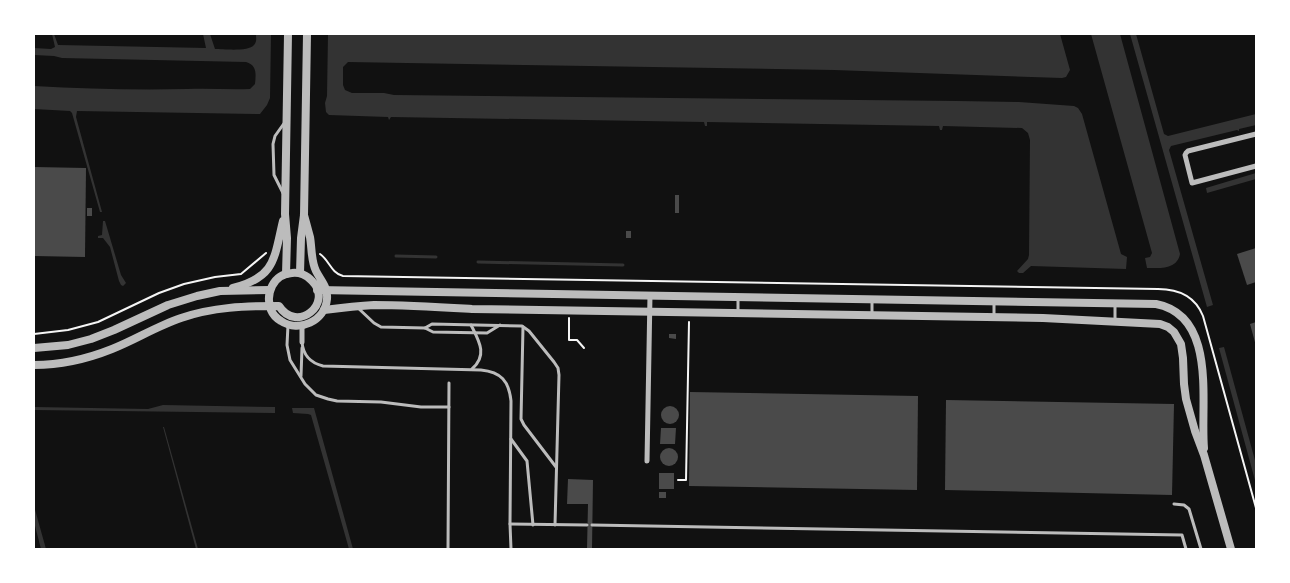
<svg xmlns="http://www.w3.org/2000/svg" width="1290" height="583" font-family="'Alegreya Sans',sans-serif">
<style>
.water{fill:#333}
.lines{fill:none;stroke-linecap:round;stroke-linejoin:round}
.stream{stroke:#333;stroke-width:3}
.building{fill:#4a4a4a}
.path{stroke:#f5f5f5;stroke-width:2}
.service{stroke:#bcbcbc;stroke-width:3}
.minor{stroke:#bcbcbc;stroke-width:5}
.tertiary{stroke:#bcbcbc;stroke-width:8}
</style>
<rect width="100%" height="100%" fill="#111"/>
<g class="water">
<path d="M 52,34 L 54,34 L 58,45 L 206,48 L 203,34 L 210,34 L 215,49 C 223,49 249,52 254,45 C 257,42 256,38 256,34 L 271,34 L 270,98 L 267,105 L 260,114 L 258,114 L 77,111 L 76,117 L 102,212 L 100,212 L 72,113 L 70,111 L 34,109 L 34,86 C 85,89 137,90 188,89 C 209,88 229,90 250,89 L 255,84 C 256,74 257,65 246,62 L 62,58 L 54,56 L 34,55 L 34,48 L 51,49 L 55,47 Z"/>
<path d="M 328,34 L 1060,34 L 1070,70 L 1066,77 L 1062,78 L 834,70 L 348,62 L 343,67 L 343,85 L 345,90 L 352,93 L 384,93 L 394,95 L 957,101 L 1019,102 L 1074,106 L 1078,108 L 1082,114 L 1121,254 L 1127,257 L 1126,269 L 1031,266 L 1023,273 L 1019,273 L 1017,271 L 1028,259 L 1029,255 L 1030,140 L 1028,133 L 1022,128 L 943,126 L 942,130 L 940,130 L 939,126 L 707,122 L 707,126 L 705,126 L 704,122 L 391,117 L 389,120 L 388,117 L 329,115 L 326,112 L 325,103 L 327,96 Z"/>
<path d="M 1091,34 L 1120,34 L 1180,254 C 1177,270 1159,268 1147,268 L 1145,258 L 1150,257 L 1152,253 Z"/>
<path d="M 1130,34 L 1136,34 L 1164,134 L 1168,136 L 1256,114 L 1256,125 L 1239,129 L 1239,131 L 1237,130 L 1171,146 L 1169,150 L 1213,305 L 1207,307 Z"/>
<path d="M 1256,173 L 1256,179 L 1207,193 L 1206,188 Z"/>
<path d="M 103,221 L 105,221 L 121,275 L 126,283 L 123,286 L 121,285 L 119,281 L 110,247 L 103,238 L 98,238 L 98,236 L 102,235 Z"/>
<path d="M 1224,347 L 1256,464 L 1256,484 L 1219,348 Z"/>
<path d="M 163,405 L 275,407 L 275,413 L 34,410 L 34,407 L 148,409 Z"/>
<path d="M 292,408 L 314,408 L 353,549 L 349,549 L 311,415 L 308,414 L 293,413 Z"/>
<path d="M 163,427 L 164,427 L 198,549 L 196,549 Z"/>
<path d="M 34,506 L 46,549 L 41,549 L 34,522 Z"/>
</g>
<g class="lines">
<g class="stream">
<path d="M 396,256 L 436,257"/>
<path d="M 478,262 L 623,265"/>
</g>
</g>
<g class="building">
<path d="M 34,167 L 86,168 L 85,257 L 34,256 Z"/>
<rect x="675" y="195" width="4" height="18"/>
<rect x="87" y="208" width="5" height="8"/>
<rect x="626" y="231" width="5" height="7"/>
<path d="M 1256,248 L 1256,282 L 1247,285 L 1237,254 Z"/>
<path d="M 1256,322 L 1256,346 L 1250,324 Z"/>
<path d="M 669,334 L 676,334 L 676,339 L 669,338 Z"/>
<path d="M 690,392 L 918,396 L 917,490 L 689,486 Z"/>
<path d="M 946,400 L 1174,404 L 1172,495 L 945,490 Z"/>
<circle cx="670" cy="415" r="9"/>
<path d="M 661,428 L 676,428 L 675,444 L 660,444 Z"/>
<circle cx="669" cy="457" r="9"/>
<rect x="659" y="473" width="15" height="16"/>
<path d="M 568,479 L 593,480 L 592,549 L 587,549 L 588,504 L 567,504 Z"/>
<rect x="659" y="492" width="7" height="6"/>
</g>
<g class="lines">
<g class="path">
<path d="M 320,254 C 329,260 331,273 343,276 L 1158,289 C 1177,289 1195,296 1203,316 L 1256,508"/>
<path d="M 569,318 L 569,340 L 577,340 L 584,348"/>
<path d="M 34,334 L 68,330 L 98,322 L 159,293 L 184,284 L 215,277 L 241,274 L 266,253"/>
<path d="M 678,480 L 686,480 L 689,322"/>
</g>
<g class="service">
<path d="M 283,193 L 274,175 L 273,144 L 275,136 L 285,122"/>
<path d="M 357,307 L 374,323 L 381,327 L 425,328 L 433,332 L 487,333 L 500,325"/>
<path d="M 738,313 L 738,297"/>
<path d="M 872,316 L 872,299"/>
<path d="M 994,317 L 994,301"/>
<path d="M 1115,321 L 1115,305"/>
<path d="M 288,325 L 287,345 L 290,360 L 305,384 L 316,395 L 328,399 L 337,401 L 381,402 L 421,407 L 449,407"/>
<path d="M 471,325 C 479,341 488,355 472,369"/>
<path d="M 523,327 L 521,419 L 524,425 L 556,467"/>
<path d="M 425,328 L 432,324 L 522,326 L 529,331 L 554,362 L 558,368 L 559,375 L 555,525"/>
<path d="M 302,342 C 303,355 311,363 323,366 L 481,370 C 501,372 509,381 511,401 L 510,524 L 511,549"/>
<path d="M 301,376 L 302,348"/>
<path d="M 511,439 L 527,461 L 533,525"/>
<path d="M 1174,504 L 1184,505 L 1189,509 L 1201,549"/>
<path d="M 510,524 L 587,525"/>
<path d="M 592,525 L 1182,535 L 1186,549"/>
<path d="M 448,549 L 449,383"/>
</g>
<g class="minor">
<path d="M 1256,134 L 1188,151 L 1186,153 L 1185,155 L 1192,183 L 1256,166"/>
<path d="M 302,342 L 302,326"/>
<path d="M 647,461 L 650,295"/>
</g>
<g class="tertiary">
<path d="M 300,273 L 301,238 L 304,215 L 307,34"/>
<path d="M 286,274 L 287,238 L 285,214 L 288,34"/>
<path d="M 233,288 C 276,277 274,258 283,221"/>
<path d="M 317,290 L 1156,304 C 1218,316 1200,404 1204,448"/>
<path d="M 324,310 C 340,308 357,306 374,305 C 407,305 439,307 472,309 L 1043,318 L 1160,324 L 1168,327 L 1174,332 L 1181,344 L 1183,358 L 1184,384 L 1186,399 L 1195,431 L 1204,455 L 1231,549"/>
<path d="M 34,348 L 68,345 L 91,339 L 114,330 L 168,305 L 197,296 L 220,291 L 270,290"/>
<path d="M 34,365 C 61,365 87,359 112,349 C 135,340 157,326 181,318 C 213,307 245,306 279,306 C 297,334 334,303 312,281 C 307,275 299,272 292,273 C 273,274 265,294 271,310 C 273,315 276,318 281,321 C 299,333 325,321 327,299 C 328,287 321,281 316,271 C 311,261 312,249 310,237 C 308,230 306,222 304,215"/>
</g>
</g>
<rect width="1290" height="583" fill="none" stroke="#ffffff" stroke-width="70"/>
</svg>
